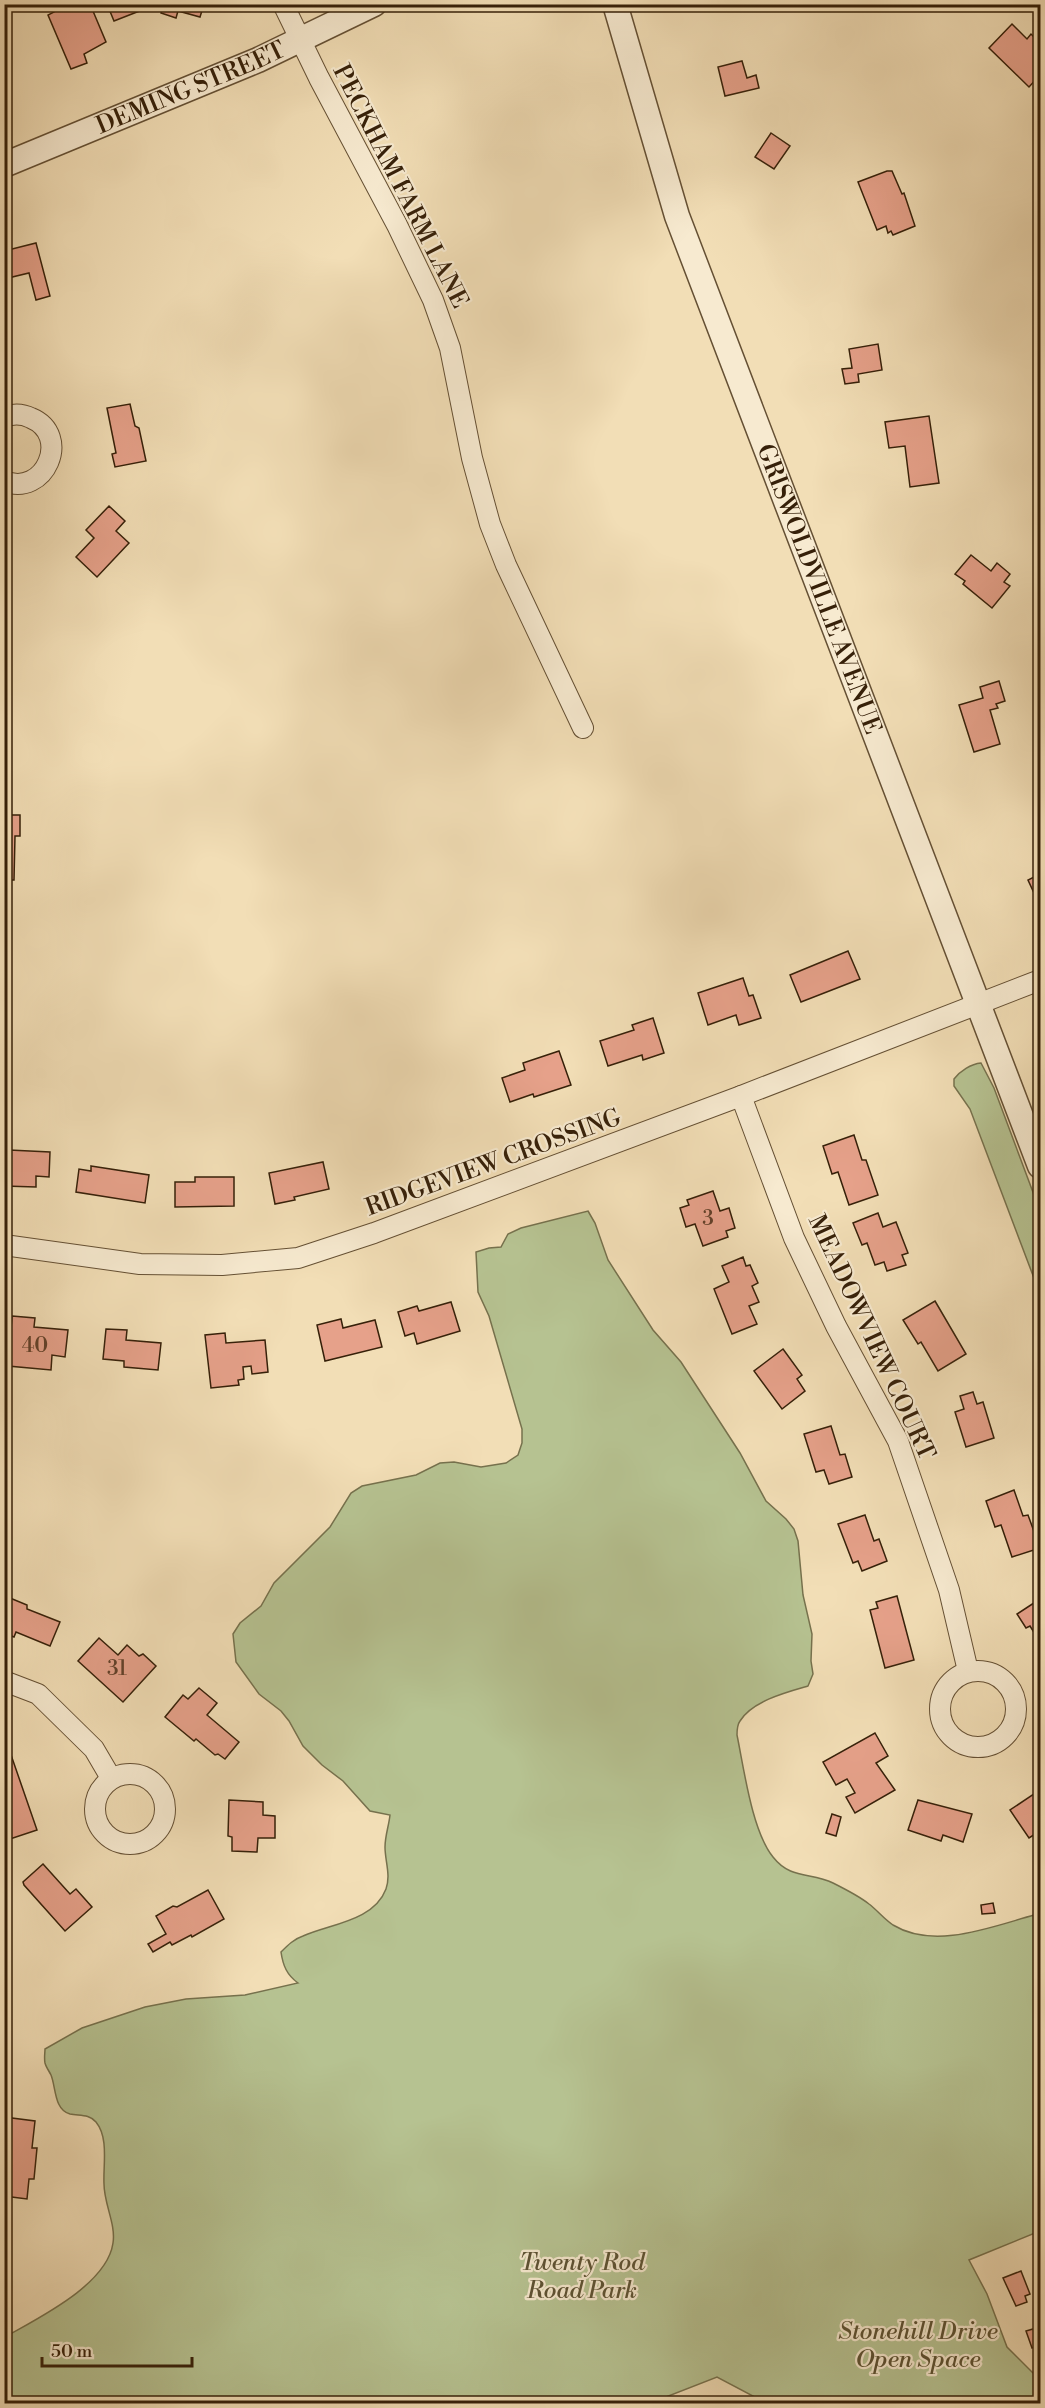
<svg xmlns="http://www.w3.org/2000/svg" width="1045" height="2408" font-family="'Libre Bodoni',serif">
<style>
.green{fill:#b6c291;stroke:#76714d;stroke-width:1.5}
.building{fill:#e6a18a;stroke:#362009;stroke-width:1.5}
.lines{fill:none;stroke-linecap:round;stroke-linejoin:round}
.minor-casing{stroke:#655034;stroke-width:22}
.tertiary-casing{stroke:#655034;stroke-width:27}
.minor{stroke:#f7ead0;stroke-width:20}
.tertiary{stroke:#f7ead0;stroke-width:24}
.labels{text-anchor:middle;stroke-width:4.5;stroke-linejoin:round;paint-order:stroke}
.number-label{font-size:21px;fill:#624029}
.street-label{font-size:24px;fill:#362009;stroke:#f7ead0}
.park-label{font-size:24px;font-style:italic;fill:#5c5132;stroke:#f7ead0}
</style>
<rect width="100%" height="100%" fill="#f2deb6"/>
<filter id="stains"><feTurbulence type="fractalNoise" baseFrequency=".00333" numOctaves="4"/><feColorMatrix values="0 0 0 0 .2 0 0 0 0 .09 0 0 0 0 .02 0 0 0 .5 -.17"/></filter>
<radialGradient id="worn" r=".72"><stop offset=".6" stop-color="#630" stop-opacity="0"/><stop offset="1" stop-color="#630" stop-opacity=".3"/></radialGradient>
<g class="green">
<path d="M 981,1063 L 994,1088 L 1040,1211 L 1040,1294 L 970,1109 L 954,1086 L 954,1079 C 960,1071 971,1064 981,1063 Z"/>
<path d="M 588,1211 L 595,1223 L 608,1260 L 653,1330 L 681,1362 L 740,1453 L 766,1501 L 786,1519 L 794,1529 L 798,1541 L 803,1595 L 812,1634 L 811,1661 L 813,1674 L 808,1686 C 787,1692 752,1701 740,1721 C 737,1725 737,1731 737,1735 C 744,1769 752,1831 773,1857 C 791,1880 811,1872 833,1883 C 845,1889 859,1896 869,1904 C 877,1910 884,1919 893,1925 C 934,1950 991,1927 1034,1915 L 1040,1906 L 1040,2231 L 969,2260 L 987,2294 L 1007,2347 L 1040,2380 L 1040,2403 L 766,2403 L 717,2377 L 648,2404 L 5,2403 L 5,2337 C 38,2318 107,2285 113,2243 C 116,2224 104,2204 104,2184 C 103,2165 109,2138 96,2122 C 89,2114 80,2116 70,2114 C 54,2110 56,2087 51,2075 C 49,2071 46,2067 45,2063 C 44,2058 45,2053 45,2049 L 82,2028 L 145,2007 L 186,1999 L 245,1995 L 298,1983 C 287,1975 283,1966 281,1952 C 288,1945 294,1939 303,1936 C 330,1924 374,1921 386,1889 C 391,1875 385,1861 385,1847 C 385,1836 389,1825 390,1815 L 370,1811 L 343,1781 L 322,1765 L 303,1746 L 289,1721 L 281,1711 L 259,1694 L 236,1662 L 233,1634 L 240,1623 L 261,1606 L 274,1583 L 330,1527 L 351,1493 L 362,1486 L 416,1475 L 440,1463 L 454,1462 L 481,1467 L 506,1463 L 518,1455 L 522,1443 L 522,1429 L 489,1316 L 478,1292 L 476,1252 L 489,1248 L 501,1247 L 508,1234 L 521,1228 Z"/>
</g>
<g class="building">
<path d="M 69,4 L 90,4 L 106,42 L 84,54 L 87,63 L 71,69 L 48,15 Z"/>
<path d="M 107,4 L 139,4 L 142,10 L 114,21 Z"/>
<path d="M 163,4 L 204,4 L 200,17 L 178,11 L 176,18 L 161,13 Z"/>
<path d="M 1012,24 L 1027,39 L 1031,34 L 1040,43 L 1040,75 L 1029,87 L 989,48 Z"/>
<path d="M 742,61 L 747,78 L 756,75 L 759,88 L 725,96 L 718,67 Z"/>
<path d="M 771,133 L 790,146 L 774,169 L 755,157 Z"/>
<path d="M 887,171 L 892,171 L 902,194 L 904,193 L 915,226 L 893,235 L 891,231 L 888,233 L 886,226 L 877,230 L 858,182 Z"/>
<path d="M 36,243 L 50,296 L 36,300 L 29,273 L 8,278 L 4,251 Z"/>
<path d="M 878,344 L 882,370 L 858,374 L 859,382 L 845,384 L 842,369 L 852,368 L 849,349 Z"/>
<path d="M 130,404 L 135,426 L 139,428 L 146,461 L 115,467 L 112,454 L 116,453 L 107,408 Z"/>
<path d="M 929,416 L 939,483 L 910,487 L 905,446 L 889,448 L 885,422 Z"/>
<path d="M 109,506 L 125,521 L 116,531 L 129,543 L 97,577 L 76,557 L 94,538 L 86,530 Z"/>
<path d="M 971,555 L 991,571 L 997,563 L 1010,574 L 1004,582 L 1010,586 L 992,608 L 963,584 L 965,581 L 955,574 Z"/>
<path d="M 999,681 L 1005,701 L 996,704 L 998,708 L 990,710 L 1000,744 L 974,752 L 959,705 L 983,698 L 980,687 Z"/>
<path d="M 4,815 L 20,815 L 20,836 L 15,836 L 14,880 L 4,880 Z"/>
<path d="M 1040,874 L 1040,906 L 1028,880 Z"/>
<path d="M 848,951 L 860,979 L 801,1002 L 790,975 Z"/>
<path d="M 743,978 L 749,996 L 753,995 L 761,1018 L 739,1025 L 736,1015 L 708,1025 L 698,993 Z"/>
<path d="M 653,1018 L 664,1053 L 643,1060 L 642,1055 L 608,1066 L 600,1041 L 634,1030 L 632,1025 Z"/>
<path d="M 559,1051 L 571,1085 L 534,1097 L 533,1094 L 510,1102 L 502,1078 L 525,1070 L 523,1063 Z"/>
<path d="M 854,1135 L 862,1160 L 866,1160 L 878,1195 L 849,1205 L 838,1172 L 832,1174 L 823,1146 Z"/>
<path d="M 9,1150 L 50,1152 L 49,1177 L 36,1176 L 36,1187 L 4,1186 L 4,1160 L 9,1160 Z"/>
<path d="M 323,1162 L 329,1189 L 294,1197 L 295,1200 L 275,1204 L 269,1173 Z"/>
<path d="M 91,1166 L 149,1175 L 145,1203 L 76,1192 L 79,1169 L 91,1171 Z"/>
<path d="M 195,1177 L 234,1177 L 234,1206 L 175,1207 L 175,1182 L 195,1182 Z"/>
<path d="M 713,1191 L 720,1211 L 729,1208 L 735,1228 L 726,1231 L 728,1237 L 703,1246 L 695,1224 L 686,1227 L 680,1208 L 689,1205 L 687,1200 Z"/>
<path d="M 878,1213 L 883,1227 L 896,1222 L 908,1253 L 902,1255 L 906,1265 L 887,1271 L 884,1262 L 875,1265 L 867,1243 L 862,1245 L 853,1223 Z"/>
<path d="M 743,1257 L 746,1266 L 750,1265 L 758,1283 L 752,1286 L 759,1302 L 749,1306 L 757,1324 L 732,1334 L 714,1289 L 729,1282 L 722,1266 Z"/>
<path d="M 935,1301 L 966,1354 L 938,1371 L 921,1342 L 918,1344 L 903,1320 Z"/>
<path d="M 451,1302 L 460,1331 L 417,1344 L 414,1333 L 405,1336 L 398,1312 L 417,1306 L 419,1311 Z"/>
<path d="M 12,1316 L 35,1318 L 34,1327 L 68,1330 L 65,1357 L 52,1355 L 51,1370 L 8,1366 Z"/>
<path d="M 341,1319 L 343,1328 L 375,1320 L 382,1347 L 325,1361 L 317,1325 Z"/>
<path d="M 106,1329 L 127,1330 L 126,1340 L 161,1343 L 158,1370 L 124,1367 L 124,1361 L 103,1359 Z"/>
<path d="M 225,1333 L 226,1343 L 265,1340 L 268,1372 L 252,1374 L 251,1366 L 243,1367 L 244,1379 L 238,1380 L 239,1385 L 211,1388 L 205,1335 Z"/>
<path d="M 783,1349 L 802,1375 L 797,1379 L 805,1391 L 782,1409 L 754,1371 Z"/>
<path d="M 973,1392 L 977,1404 L 983,1402 L 994,1438 L 966,1447 L 955,1412 L 964,1409 L 960,1396 Z"/>
<path d="M 831,1426 L 840,1455 L 845,1454 L 852,1477 L 829,1484 L 824,1470 L 816,1472 L 804,1434 Z"/>
<path d="M 1014,1490 L 1023,1516 L 1028,1515 L 1040,1548 L 1012,1557 L 1001,1525 L 995,1527 L 986,1501 Z"/>
<path d="M 865,1515 L 874,1541 L 879,1539 L 887,1561 L 862,1571 L 858,1561 L 853,1563 L 838,1524 Z"/>
<path d="M 897,1596 L 914,1660 L 885,1668 L 870,1610 L 878,1608 L 876,1602 Z"/>
<path d="M 10,1598 L 27,1605 L 27,1609 L 60,1622 L 50,1646 L 16,1632 L 14,1637 L 4,1633 L 4,1610 Z"/>
<path d="M 1040,1599 L 1040,1642 L 1030,1626 L 1026,1628 L 1017,1614 Z"/>
<path d="M 99,1638 L 118,1655 L 127,1645 L 139,1656 L 143,1654 L 156,1666 L 123,1702 L 78,1661 Z"/>
<path d="M 199,1688 L 217,1703 L 207,1715 L 239,1742 L 225,1759 L 218,1754 L 215,1755 L 196,1739 L 194,1741 L 165,1717 L 183,1695 L 188,1699 Z"/>
<path d="M 875,1733 L 888,1756 L 876,1763 L 895,1790 L 855,1813 L 846,1797 L 855,1793 L 847,1779 L 836,1785 L 823,1762 Z"/>
<path d="M 10,1752 L 37,1830 L 4,1841 L 4,1753 Z"/>
<path d="M 1040,1790 L 1040,1831 L 1029,1838 L 1010,1810 Z"/>
<path d="M 229,1800 L 263,1802 L 263,1815 L 275,1816 L 275,1838 L 258,1838 L 257,1852 L 232,1851 L 232,1837 L 228,1836 Z"/>
<path d="M 918,1800 L 972,1814 L 963,1842 L 943,1835 L 941,1841 L 908,1830 Z"/>
<path d="M 832,1814 L 841,1817 L 836,1836 L 826,1833 Z"/>
<path d="M 43,1864 L 70,1894 L 76,1889 L 92,1907 L 65,1931 L 24,1885 L 23,1882 Z"/>
<path d="M 208,1890 L 224,1919 L 192,1937 L 191,1935 L 172,1945 L 170,1942 L 153,1952 L 148,1944 L 166,1934 L 156,1916 L 173,1906 L 177,1907 Z"/>
<path d="M 993,1903 L 995,1913 L 982,1914 L 981,1905 Z"/>
<path d="M 4,2117 L 35,2121 L 32,2148 L 37,2148 L 34,2179 L 29,2179 L 27,2199 L 4,2196 Z"/>
<path d="M 1021,2271 L 1030,2294 L 1025,2296 L 1027,2302 L 1016,2306 L 1003,2278 Z"/>
<path d="M 1033,2329 L 1039,2345 L 1032,2348 L 1026,2331 Z"/>
</g>
<g class="lines">
<g class="minor-casing">
<g id="minor">
<path d="M 283,4 L 319,78 L 397,225 L 433,300 L 450,348 L 472,458 L 490,524 L 506,565 L 583,728"/>
<path d="M 4,417 C 14,413 23,414 31,418 C 72,435 45,498 4,481"/>
<path d="M 741,1096 L 794,1238 L 836,1326 L 898,1441 L 949,1590 L 968,1671"/>
<path d="M 4,1245 L 140,1264 L 222,1265 L 298,1258 L 374,1233 L 741,1096 L 1040,980"/>
<circle cx="978" cy="1709" r="38"/>
<path d="M 4,1681 L 38,1694 L 94,1749 L 111,1778"/>
<circle cx="130" cy="1809" r="35"/>
</g>
</g>
<g class="tertiary-casing">
<g id="tertiary">
<path id="s1" d="M 615,4 L 677,216 L 1040,1166"/>
<path id="s2" d="M 4,165 L 258,60 L 374,4"/>
</g>
</g>
<use href="#minor" class="minor"/>
<use href="#tertiary" class="tertiary"/>
</g>
<g class="labels">
<g class="number-label">
<text x="708" y="1225">3</text>
<text x="35" y="1352">40</text>
<text x="117" y="1675">31</text>
</g>
<g class="street-label">
<text dy="8" stroke="none"><textPath href="#s2" startOffset="202">DEMING STREET</textPath></text>
<text transform="translate(401 186) rotate(63)" y="8">PECKHAM FARM LANE</text>
<text dy="8" stroke="none"><textPath href="#s1" startOffset="620">GRISWOLDVILLE AVENUE</textPath></text>
<text transform="translate(493 1162) rotate(-20)" y="8">RIDGEVIEW CROSSING</text>
<text transform="translate(872 1337) rotate(65)" y="8">MEADOWVIEW COURT</text>
</g>
<g class="park-label">
<text x="582" y="2270">Twenty Rod<tspan x="582" dy="28">Road Park</tspan></text>
<text x="918" y="2339">Stonehill Drive<tspan x="918" dy="28">Open Space</tspan></text>
</g>
</g>
<rect width="1045" height="2408" fill="none" stroke="#f2deb6" stroke-width="24"/>
<rect x="6" y="6" width="1033" height="2396" fill="none" stroke="#362009" stroke-width="3"/>
<rect x="12" y="12" width="1021" height="2384" fill="none" stroke="#362009" stroke-width="1.5"/>
<path d="M42 2357v9h150v-9" fill="none" stroke="#362009" stroke-width="3"/>
<text x="51" y="2357" font-size="18" fill="#362009" stroke="#f7ead0" stroke-width="4.5" paint-order="stroke">50 m</text>
<rect width="100%" height="100%" filter="url(#stains)"/>
<rect width="100%" height="100%" fill="url(#worn)"/>
</svg>
